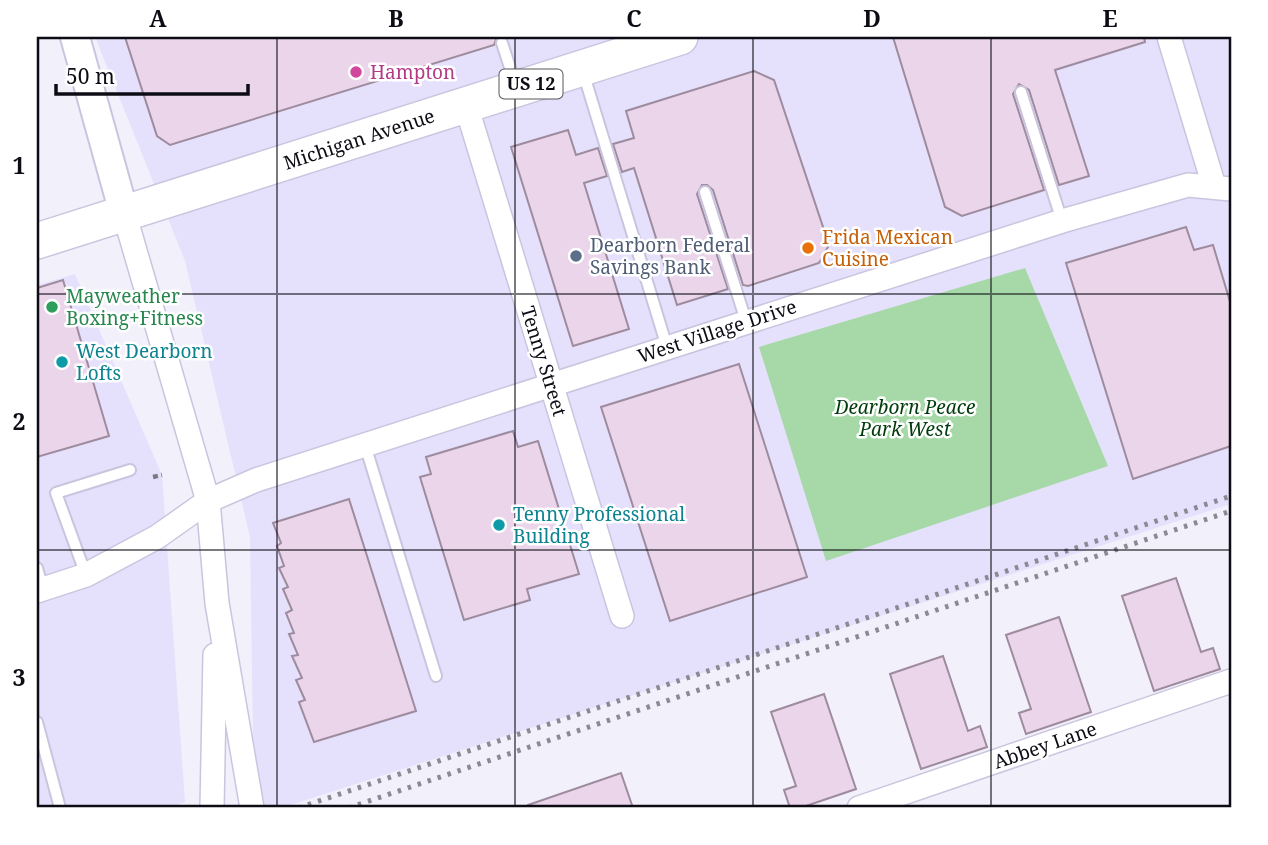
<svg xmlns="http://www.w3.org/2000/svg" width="1268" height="845" font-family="'Noto Serif',serif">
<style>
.built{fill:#e5e1fc}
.green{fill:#a6d9a7}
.building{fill:#ead5ea;stroke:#9e8b9e;stroke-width:2}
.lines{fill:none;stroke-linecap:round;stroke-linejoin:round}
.service-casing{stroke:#c9c5df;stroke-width:14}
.minor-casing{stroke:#c9c5df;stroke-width:26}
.tertiary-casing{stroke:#c9c5df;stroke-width:32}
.primary-casing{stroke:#c9c5df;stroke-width:38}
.path{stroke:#7a7982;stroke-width:4.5;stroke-dasharray:5 3.5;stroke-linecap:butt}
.service{stroke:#fff;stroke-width:10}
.minor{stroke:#fff;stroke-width:23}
.tertiary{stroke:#fff;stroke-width:28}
.primary{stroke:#fff;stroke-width:35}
.rail{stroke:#8b8993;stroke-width:5;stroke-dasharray:3.5 7;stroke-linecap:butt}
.grid{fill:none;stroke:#0d0c14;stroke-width:2;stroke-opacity:0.55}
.hotel-dot{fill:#d1479c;stroke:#fff;stroke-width:2.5}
.food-dot{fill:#e8710a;stroke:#fff;stroke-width:2.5}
.service-dot{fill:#5c6f8a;stroke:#fff;stroke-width:2.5}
.leisure-dot{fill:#2e9e5b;stroke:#fff;stroke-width:2.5}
.culture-dot{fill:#0f9aa8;stroke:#fff;stroke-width:2.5}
.labels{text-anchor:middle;stroke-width:5;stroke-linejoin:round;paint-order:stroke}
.shield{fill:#fff;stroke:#56555a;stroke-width:2}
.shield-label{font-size:18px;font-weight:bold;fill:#0d0c14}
.hotel-label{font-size:19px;fill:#b23c85;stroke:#fff;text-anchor:start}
.street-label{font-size:19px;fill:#0d0c14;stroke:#fff}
.food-label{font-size:19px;fill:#c56008;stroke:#fff;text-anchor:start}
.service-label{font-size:19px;fill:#4e5e75;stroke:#fff;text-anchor:start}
.leisure-label{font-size:19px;fill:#27864d;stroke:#fff;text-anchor:start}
.culture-label{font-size:19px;fill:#0d838f;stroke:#fff;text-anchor:start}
.park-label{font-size:19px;font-style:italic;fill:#003b0b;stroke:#fff}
.neatline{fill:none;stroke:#0d0c14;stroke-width:2.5}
.grid-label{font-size:23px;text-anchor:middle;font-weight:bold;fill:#0d0c14}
</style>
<rect width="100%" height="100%" fill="#f2f0fb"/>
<g class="built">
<path d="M 95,37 L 1231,37 L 1231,504 L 281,808 L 254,808 L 250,537 L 185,261 Z"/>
<path d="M 75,274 L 162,475 L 185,802 L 169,808 L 37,808 L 37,285 Z"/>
</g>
<path class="green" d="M 1025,268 L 1108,466 L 826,561 L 759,347 Z"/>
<g class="building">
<path d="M 125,37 L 497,37 L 494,45 L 170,145 L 157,136 Z"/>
<path d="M 893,37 L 1144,37 L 1145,42 L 1055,70 L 1089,176 L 1059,185 L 1029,90 L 1019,84 L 1013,94 L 1044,190 L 962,216 L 945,207 Z"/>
<path d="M 754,71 L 774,80 L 829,245 L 819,263 L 748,286 L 743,285 L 713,190 L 707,185 L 702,185 L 697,194 L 728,289 L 677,305 L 634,168 L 622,172 L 613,144 L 634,138 L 626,111 Z"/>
<path d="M 568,130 L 576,155 L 598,148 L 607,176 L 584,183 L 629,329 L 573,346 L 511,147 Z"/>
<path d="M 1186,227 L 1194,250 L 1213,245 L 1231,305 L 1231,446 L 1133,479 L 1066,263 Z"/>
<path d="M 63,280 L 109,436 L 37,457 L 37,288 Z"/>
<path d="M 739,364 L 807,577 L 670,621 L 601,407 Z"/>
<path d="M 513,431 L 518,447 L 538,441 L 579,574 L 527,589 L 530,600 L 464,620 L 420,477 L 431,474 L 426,457 Z"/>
<path d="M 349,499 L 416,711 L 314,742 L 299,702 L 305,700 L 296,680 L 302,678 L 292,656 L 298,655 L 289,634 L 294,633 L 286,613 L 292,610 L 283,589 L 288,587 L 279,568 L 284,566 L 277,546 L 281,543 L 273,523 Z"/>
<path d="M 1176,578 L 1201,652 L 1213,648 L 1220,669 L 1154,691 L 1122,596 Z"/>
<path d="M 1059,617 L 1091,712 L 1026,734 L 1019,713 L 1031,709 L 1006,635 Z"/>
<path d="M 943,656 L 968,731 L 980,726 L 987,747 L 921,769 L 890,674 Z"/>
<path d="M 824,694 L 856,789 L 800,808 L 790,808 L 784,790 L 796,786 L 771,712 Z"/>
<path d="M 621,773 L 633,808 L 528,808 L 528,805 Z"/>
</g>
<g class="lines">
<g class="service-casing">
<g id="service">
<path d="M 502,43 L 515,83"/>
<path d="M 583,72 L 667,347"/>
<path d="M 1021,92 L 1062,221"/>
<path d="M 705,192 L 746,321"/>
<path d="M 365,445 L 436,676"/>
<path d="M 37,568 L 43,589"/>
<path d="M 86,575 L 56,493 L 130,470"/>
<path d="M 37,722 L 60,808"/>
</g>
</g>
<g class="minor-casing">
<g id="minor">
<path d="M 1169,37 L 1214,186"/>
<path d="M 466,105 L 622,616"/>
<path d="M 124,213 L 208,501 L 217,603 L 252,808"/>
<path d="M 37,591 L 86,575 L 157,537 L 208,501 L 256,480 L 1062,221 L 1188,185 L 1231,189"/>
<path d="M 212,808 L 215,655"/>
<path d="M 859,808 L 1231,681"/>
</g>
</g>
<g class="tertiary-casing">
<path id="tertiary" d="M 75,37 L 124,213"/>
</g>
<g class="primary-casing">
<path id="primary" d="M 37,241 L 680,37"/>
</g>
<path class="path" d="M 153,477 L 162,475"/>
<use href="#service" class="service"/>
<use href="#minor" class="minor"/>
<use href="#tertiary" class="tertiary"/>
<use href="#primary" class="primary"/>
<g class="rail">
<path d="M 298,808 L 1231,496"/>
<path d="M 348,808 L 1231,511"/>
</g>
</g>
<path class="grid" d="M 277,37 L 277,808M 515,37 L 515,808M 753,37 L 753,808M 991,37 L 991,808M 37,294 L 1231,294M 37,550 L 1231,550"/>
<circle class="hotel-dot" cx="356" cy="72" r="7"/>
<circle class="food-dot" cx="808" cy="248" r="7"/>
<circle class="service-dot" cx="576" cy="256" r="7"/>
<circle class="leisure-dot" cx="52" cy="307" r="7"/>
<g class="culture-dot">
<circle cx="62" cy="362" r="7"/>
<circle cx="499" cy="525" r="7"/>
</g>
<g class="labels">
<rect class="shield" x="499.5" y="69.5" width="63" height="29" rx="5"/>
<g class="shield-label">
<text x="531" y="90">US 12</text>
</g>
<g class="hotel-label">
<text x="370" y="79">Hampton</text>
</g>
<g class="street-label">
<text transform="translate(359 139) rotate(-18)" y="7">Michigan Avenue</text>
<text transform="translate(717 331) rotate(-18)" y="7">West Village Drive</text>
<text transform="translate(544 361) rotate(73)" y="7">Tenny Street</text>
<text transform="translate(1045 745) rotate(-19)" y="7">Abbey Lane</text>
</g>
<g class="food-label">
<text x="822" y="244">Frida Mexican<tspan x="822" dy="22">Cuisine</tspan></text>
</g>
<g class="service-label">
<text x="590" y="252">Dearborn Federal<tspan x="590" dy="22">Savings Bank</tspan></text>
</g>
<g class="leisure-label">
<text x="66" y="303">Mayweather<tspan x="66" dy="22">Boxing+Fitness</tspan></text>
</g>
<g class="culture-label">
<text x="76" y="358">West Dearborn<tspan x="76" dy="22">Lofts</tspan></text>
<text x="513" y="521">Tenny Professional<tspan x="513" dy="22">Building</tspan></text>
</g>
<g class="park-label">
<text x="905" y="414">Dearborn Peace<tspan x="905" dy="22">Park West</tspan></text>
</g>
</g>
<rect width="1268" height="845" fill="none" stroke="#ffffff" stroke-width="77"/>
<path d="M56 84v10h192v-10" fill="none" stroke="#0d0c14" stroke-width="3.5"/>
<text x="66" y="84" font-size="21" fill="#0d0c14" stroke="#ffffff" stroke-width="5" paint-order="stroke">50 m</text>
<rect x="38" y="38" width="1192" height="768" class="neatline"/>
<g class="grid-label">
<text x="158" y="27">A</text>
<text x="396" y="27">B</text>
<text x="634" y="27">C</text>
<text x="872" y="27">D</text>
<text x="1110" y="27">E</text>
<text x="19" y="174">1</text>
<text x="19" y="430">2</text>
<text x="19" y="686">3</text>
</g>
</svg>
